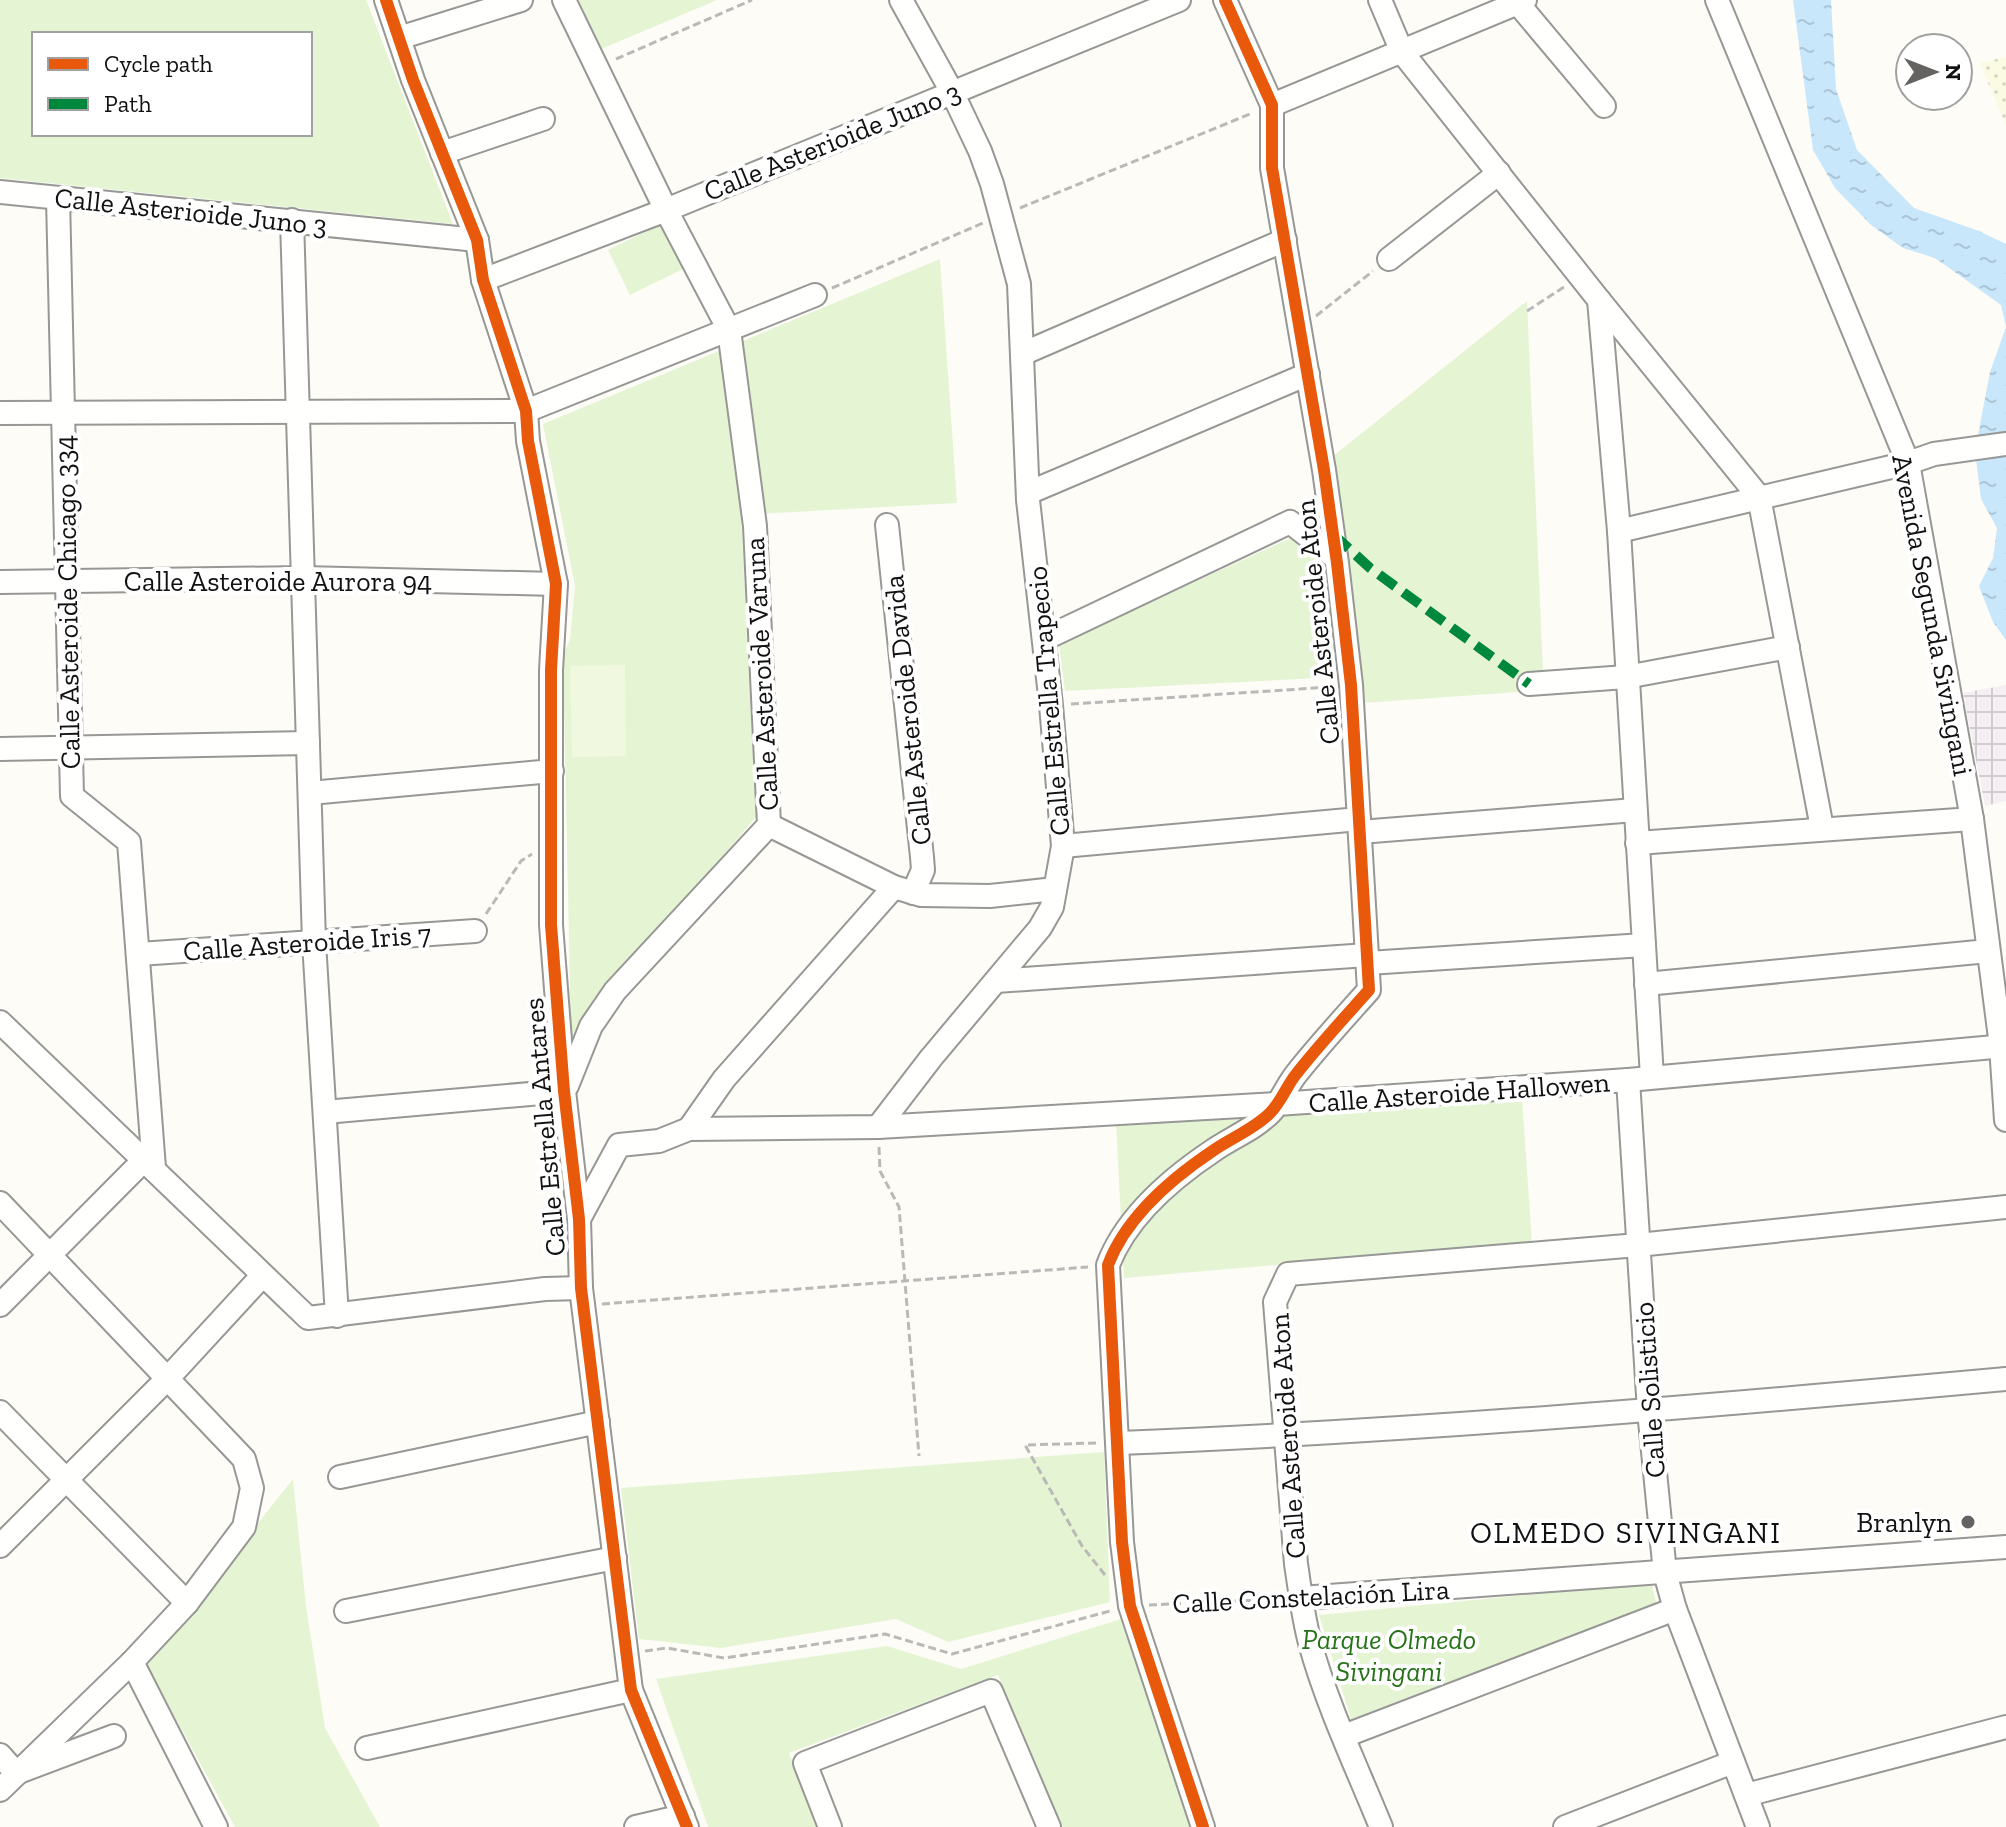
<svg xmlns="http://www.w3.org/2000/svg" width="2006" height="1827" font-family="'Zilla Slab',serif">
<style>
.industrial{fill:url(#industrial-grid)}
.farmland{fill:url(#farmland-dots)}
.green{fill:#e5f5d4;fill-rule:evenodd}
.pitch{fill:#f0f8df}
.water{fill:url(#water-ripples)}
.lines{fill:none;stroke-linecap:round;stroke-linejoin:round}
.minor-casing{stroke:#979795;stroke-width:26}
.path{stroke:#b9b9b8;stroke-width:3;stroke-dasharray:8 4;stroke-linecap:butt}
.minor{stroke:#fffffe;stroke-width:22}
.quiet{stroke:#00873e;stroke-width:10;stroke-dasharray:20 10;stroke-linecap:butt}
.cycleway-casing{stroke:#fff;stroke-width:17}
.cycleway{stroke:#e8590c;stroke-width:12}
.poi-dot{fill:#646362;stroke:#fff;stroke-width:3}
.labels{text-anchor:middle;stroke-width:8;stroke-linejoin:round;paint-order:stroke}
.street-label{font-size:28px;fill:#111;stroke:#fff}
.poi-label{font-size:28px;fill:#111;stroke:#fff;text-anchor:end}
.park-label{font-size:28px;font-style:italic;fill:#267217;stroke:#fff}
.neighbourhood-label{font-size:30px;letter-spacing:2px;fill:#111;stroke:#fff}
</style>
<defs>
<pattern id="industrial-grid" width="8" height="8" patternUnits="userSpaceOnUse" patternTransform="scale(2)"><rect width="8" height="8" fill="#f5eff3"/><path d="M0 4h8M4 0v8" fill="none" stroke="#d1cccf"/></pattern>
<pattern id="farmland-dots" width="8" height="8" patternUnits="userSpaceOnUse" patternTransform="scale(2)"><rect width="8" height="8" fill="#fbfae2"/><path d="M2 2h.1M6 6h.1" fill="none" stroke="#d6d5c1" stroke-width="1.8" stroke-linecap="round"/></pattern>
<pattern id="water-ripples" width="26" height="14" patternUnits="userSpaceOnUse" patternTransform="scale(2)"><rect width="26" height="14" fill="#c9e7fb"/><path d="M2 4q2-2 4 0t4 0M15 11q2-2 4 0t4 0" fill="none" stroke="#acc5d6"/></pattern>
</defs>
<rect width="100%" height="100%" fill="#fdfcf7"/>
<path class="industrial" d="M 2006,685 L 2006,801 L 1985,806 L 1963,693 Z"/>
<path class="farmland" d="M 2006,57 L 2006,126 L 1980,63 Z"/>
<g class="green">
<path d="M 0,0 L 366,0 L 453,224 L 0,178 ZM 34,34 L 310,34 L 310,134 L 34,134 Z"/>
<path d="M 577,0 L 717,0 L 599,50 Z"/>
<path d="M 661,224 L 683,269 L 630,295 L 608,250 Z"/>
<path d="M 940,259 L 957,503 L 741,515 L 756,817 L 571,1036 L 563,656 L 570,639 L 575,586 L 543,424 Z"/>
<path d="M 1527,301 L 1543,671 L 1518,692 L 1363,703 L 1332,457 Z"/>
<path d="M 1319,525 L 1338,677 L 1065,691 L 1059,644 Z"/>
<path d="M 1522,1098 L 1532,1243 L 1124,1278 L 1116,1123 Z"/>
<path d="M 1104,1452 L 1110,1602 L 948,1642 L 896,1619 L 721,1648 L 639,1639 L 621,1488 Z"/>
<path d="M 293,1479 L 306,1606 L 325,1728 L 380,1827 L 235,1827 L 146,1664 Z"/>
<path d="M 1651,1583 L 1657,1605 L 1351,1719 L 1319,1615 Z"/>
<path d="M 1121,1619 L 1190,1827 L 1060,1827 L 998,1675 L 789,1753 L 818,1827 L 708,1827 L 656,1679 L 887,1646 L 961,1669 Z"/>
</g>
<path class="pitch" d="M 625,665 L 626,756 L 572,757 L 570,666 Z"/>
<g class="water">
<path d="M 1793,0 L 1831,0 L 1836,89 L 1857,150 L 1914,208 L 1979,231 L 2006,244 L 2006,327 L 2001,305 L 1935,258 L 1903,248 L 1871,225 L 1835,188 L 1813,150 Z"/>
<path d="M 2006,327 L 2006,640 L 1993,622 L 1979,586 L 1993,558 L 1997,528 L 1981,499 L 1975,451 L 1990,372 Z"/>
</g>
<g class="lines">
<g class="minor-casing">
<g id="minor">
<path d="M 386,0 L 413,80 L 477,240 L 483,280 L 526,411 L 528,441 L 556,584 L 551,670 L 551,925 L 564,1091 L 579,1219 L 581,1288 L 631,1690 L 687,1827"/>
<path d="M 564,0 L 666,210 L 729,330 L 755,526 L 769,825 L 615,991 L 591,1026 L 567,1086"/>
<path d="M 1380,0 L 1402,52 L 1599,300 L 1759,497 L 1822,828"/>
<path d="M 1515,0 L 1604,106"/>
<path d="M 1717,0 L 1908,463 L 1972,819 L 2001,1046 L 2006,1120"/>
<path d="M 399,38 L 521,0"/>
<path d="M 1272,105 L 1525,0"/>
<path d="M 442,153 L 543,119"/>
<path d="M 0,192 L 477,240"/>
<path d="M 58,198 L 72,796 L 129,842 L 154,1168"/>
<path d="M 292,220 L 314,942 L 337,1316"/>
<path d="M 1389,259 L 1499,173"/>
<path d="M 483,280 L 666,210 L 1179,0"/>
<path d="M 1599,300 L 1619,531 L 1652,1077"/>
<path d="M 1022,354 L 1285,240"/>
<path d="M 0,413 L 526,411 L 815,295"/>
<path d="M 1028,493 L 1308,374"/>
<path d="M 887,525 L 922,857 L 923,870 L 913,893"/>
<path d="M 1619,531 L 1908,463 L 1934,454 L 2006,444"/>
<path d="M 0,582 L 303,578 L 556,584"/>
<path d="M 1044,639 L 1290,522 L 1336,558"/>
<path d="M 1529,684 L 1626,677 L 1788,647"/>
<path d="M 0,749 L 308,743"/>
<path d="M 310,793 L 552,771"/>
<path d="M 769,825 L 894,887 L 921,895 L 990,896 L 1055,889"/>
<path d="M 1360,832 L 1635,810"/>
<path d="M 1637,843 L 1972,819"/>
<path d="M 1063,846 L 1359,819"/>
<path d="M 139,954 L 475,931"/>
<path d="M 1368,963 L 1644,945"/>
<path d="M 996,981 L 1367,955"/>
<path d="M 1646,984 L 1988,951"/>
<path d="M 0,1022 L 308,1318 L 545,1289 L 581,1288"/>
<path d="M 1628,1080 L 1649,1411 L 1665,1573 L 1675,1609 L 1758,1827"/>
<path d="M 325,1112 L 564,1091"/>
<path d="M 878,1127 L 931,1058 L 1040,928 L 1052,907 L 1063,846 L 1051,705 L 1028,500 L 1019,284 L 992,184 L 980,151 L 952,92 L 901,0"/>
<path d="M 689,1129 L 724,1079 L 894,887"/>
<path d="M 0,1203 L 244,1459 L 252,1488 L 244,1527 L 187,1603 L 132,1662 L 0,1790"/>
<path d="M 579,1219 L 619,1145 L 659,1141 L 689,1129 L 878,1127 L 1277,1104 L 1628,1080 L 2006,1046"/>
<path d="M 0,1305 L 144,1160"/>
<path d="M 0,1412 L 187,1603"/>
<path d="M 1119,1443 C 1415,1431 1710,1406 2006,1379"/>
<path d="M 340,1477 L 598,1422"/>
<path d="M 0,1546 L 169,1377 L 262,1276"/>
<path d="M 1301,1598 L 2006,1547"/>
<path d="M 346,1611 L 615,1558"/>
<path d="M 132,1662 L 216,1827"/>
<path d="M 1344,1736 L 1675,1609"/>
<path d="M 367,1748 L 631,1690"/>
<path d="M 0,1755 L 16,1773 L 114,1736"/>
<path d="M 1746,1795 L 2006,1727"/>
<path d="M 636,1827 L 683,1816"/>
<path d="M 830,1827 L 805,1763 L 991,1691 L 1049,1827"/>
<path d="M 1203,1827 L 1130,1606 L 1122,1542 L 1108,1265 C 1126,1217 1172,1178 1214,1150 C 1233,1137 1254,1129 1270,1113 C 1281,1102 1287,1085 1297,1073 C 1320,1044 1345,1017 1369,990 L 1351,685 L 1337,563 L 1324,470 L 1272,168 L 1272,105 L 1225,0"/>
<path d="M 1381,1827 C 1357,1768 1327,1705 1310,1643 C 1303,1617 1300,1590 1296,1564 L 1275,1302 L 1288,1274 L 1638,1245 L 2006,1207"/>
<path d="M 1565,1827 L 1733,1762"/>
</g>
</g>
<g class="path">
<path d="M 616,59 L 752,0"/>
<path d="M 1020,208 L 1250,114"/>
<path d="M 832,288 L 983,223"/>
<path d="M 1527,311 L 1564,287"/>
<path d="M 1316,316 L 1373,271"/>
<path d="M 1071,704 L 1331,687"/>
<path d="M 486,914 L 521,861 L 532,854"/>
<path d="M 879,1147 L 880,1171 L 899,1207 L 919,1456"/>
<path d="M 602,1304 L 1088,1267"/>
<path d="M 1096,1443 L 1025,1445 L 1082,1546 L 1105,1575"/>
<path d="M 1149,1605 L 1282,1599"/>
<path d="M 645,1651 L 667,1648 L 724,1658 L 885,1634 L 952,1654 L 1110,1611"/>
</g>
<use href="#minor" class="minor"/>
<path class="quiet" d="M 1334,535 L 1370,568 L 1529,684"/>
<g class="cycleway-casing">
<g id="cycleway">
<path d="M 386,0 L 413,80 L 477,240 L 483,280 L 526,411 L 528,441 L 556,584 L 551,670 L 551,925 L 564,1091 L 579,1219 L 581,1288 L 631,1690 L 687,1827"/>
<path d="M 1203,1827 L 1130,1606 L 1122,1542 L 1108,1265 C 1126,1217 1172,1178 1214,1150 C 1233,1137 1254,1129 1270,1113 C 1281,1102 1287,1085 1297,1073 C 1320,1044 1345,1017 1369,990 L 1351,685 L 1337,563 L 1324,470 L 1272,168 L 1272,105 L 1225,0"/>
</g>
</g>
<use href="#cycleway" class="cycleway"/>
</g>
<circle class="poi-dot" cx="1968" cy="1522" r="8"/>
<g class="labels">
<g class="street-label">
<text transform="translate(832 141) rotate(-22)" y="10">Calle Asterioide Juno 3</text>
<text transform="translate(191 211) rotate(6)" y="10">Calle Asterioide Juno 3</text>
<text x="278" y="591">Calle Asteroide Aurora 94</text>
<text transform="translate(67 602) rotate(-91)" y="10">Calle Asteroide Chicago 334</text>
<text transform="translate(1933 615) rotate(79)" y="10">Avenida Segunda Sivingani</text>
<text transform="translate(1317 622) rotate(-96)" y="10">Calle Asteroide Aton</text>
<text transform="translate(761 674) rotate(-93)" y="10">Calle Asteroide Varuna</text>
<text transform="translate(1048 701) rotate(-95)" y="10">Calle Estrella Trapecio</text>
<text transform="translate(907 710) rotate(-96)" y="10">Calle Asteroide Davida</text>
<text transform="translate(307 942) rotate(-4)" y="10">Calle Asteroide Iris 7</text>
<text transform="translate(1459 1092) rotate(-4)" y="10">Calle Asteroide Hallowen</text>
<text transform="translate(544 1127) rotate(-95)" y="10">Calle Estrella Antares</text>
<text transform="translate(1649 1390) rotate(-94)" y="10">Calle Solisticio</text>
<text transform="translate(1287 1436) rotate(-94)" y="10">Calle Asteroide Aton</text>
<text transform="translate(1311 1596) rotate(-3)" y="10">Calle Constelación Lira</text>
</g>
<g class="poi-label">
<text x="1952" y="1532">Branlyn</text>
</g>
<g class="park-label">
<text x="1389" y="1649">Parque Olmedo<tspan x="1389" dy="32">Sivingani</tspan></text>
</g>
<g class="neighbourhood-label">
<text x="1626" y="1543">OLMEDO SIVINGANI</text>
</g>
</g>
<rect x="32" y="32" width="280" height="104" fill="#ffffff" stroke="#a0a0a0" stroke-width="2"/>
<rect x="48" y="58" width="40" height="12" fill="#e8590c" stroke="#a0a0a0" stroke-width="2"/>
<text x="104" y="72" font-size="24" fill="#111111">Cycle path</text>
<rect x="48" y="98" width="40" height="12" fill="#00873e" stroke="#a0a0a0" stroke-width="2"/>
<text x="104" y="112" font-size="24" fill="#111111">Path</text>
<g transform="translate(1934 72) rotate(90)"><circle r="38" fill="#ffffff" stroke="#a0a0a0" stroke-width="2"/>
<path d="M0-6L14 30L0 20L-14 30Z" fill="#646362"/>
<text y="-12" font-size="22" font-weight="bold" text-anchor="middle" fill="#111111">N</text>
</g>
</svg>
